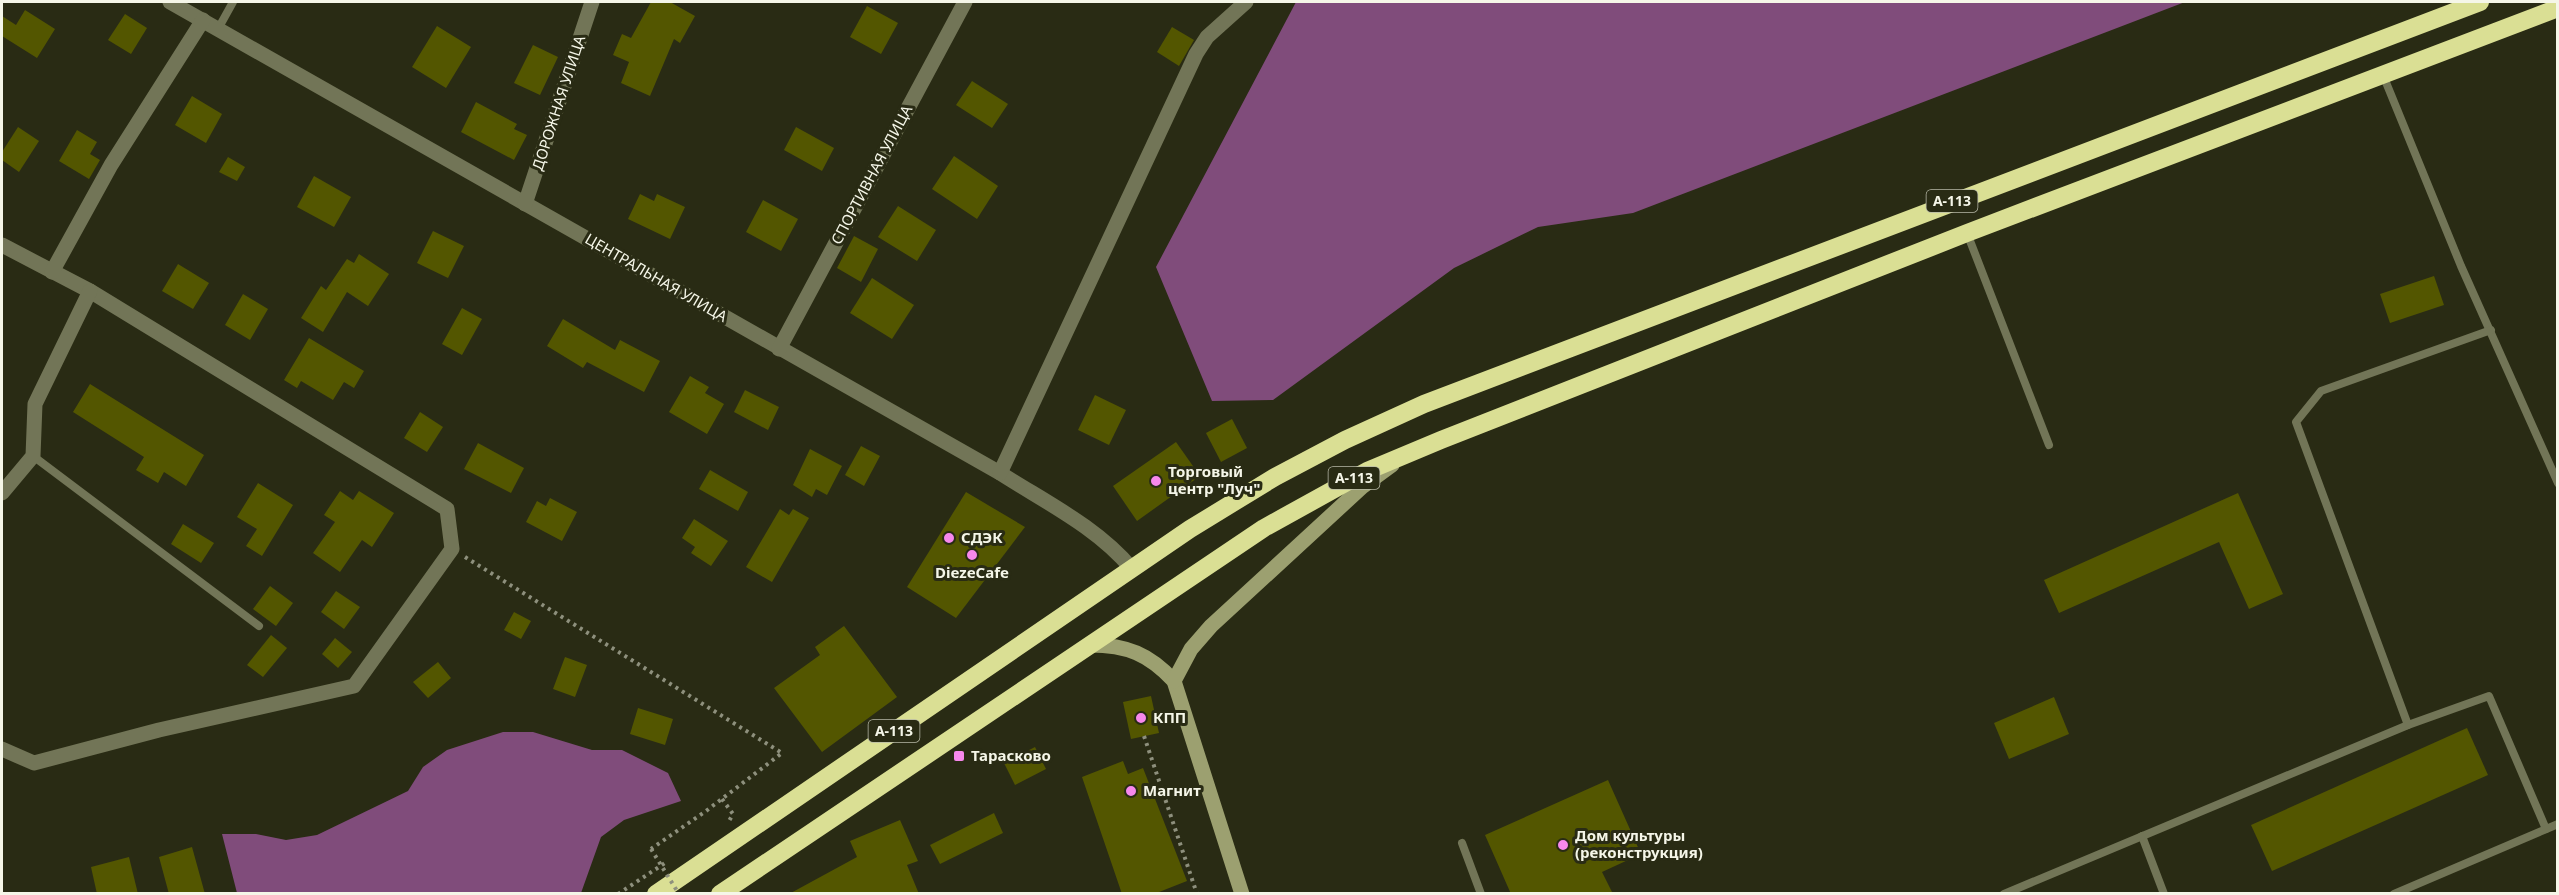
<svg xmlns="http://www.w3.org/2000/svg" width="2559" height="895" font-family="'Noto Sans',sans-serif">
<style>
.forest{fill:#804c7b}
.building{fill:#535600}
.lines{fill:none;stroke-linecap:round;stroke-linejoin:round}
.path{stroke:#8e907d;stroke-width:4;stroke-dasharray:3 4.5;stroke-linecap:butt}
.lane{stroke:#727557;stroke-width:8}
.street{stroke:#727557;stroke-width:15}
.secondary{stroke:#9ca070;stroke-width:15}
.highway{stroke:#dadf94;stroke-width:18}
.path-bridge{stroke:#8e907d;stroke-width:4;stroke-dasharray:3 4.5;stroke-linecap:butt}
.poi-dot{fill:#f788ec;stroke:#292b14;stroke-width:2}
.labels{text-anchor:middle;stroke-width:6;stroke-linejoin:round;paint-order:stroke}
.shield{fill:#292b14;stroke:#b8b9a8;stroke-width:1.5}
.shield-label{font-size:14px;font-weight:bold;fill:#f5f6e8}
.street-label{font-size:15px;fill:#f5f6e8;stroke:#292b14}
.poi-label{font-size:15px;font-weight:bold;fill:#f5f6e8;stroke:#292b14;text-anchor:start}
</style>
<rect width="100%" height="100%" fill="#292b14"/>
<g class="forest">
<path d="M 1296,2 L 2185,2 L 1633,213 L 1538,227 L 1454,268 L 1273,400 L 1212,401 L 1156,267 Z"/>
<path d="M 503,732 L 533,732 L 592,750 L 622,750 L 668,773 L 681,801 L 624,820 L 601,837 L 581,893 L 237,893 L 222,834 L 256,834 L 286,840 L 317,835 L 408,791 L 423,767 L 447,750 Z"/>
</g>
<g class="building">
<path d="M 651,2 L 670,2 L 695,16 L 680,43 L 674,39 L 650,96 L 621,83 L 629,62 L 613,55 L 622,34 L 631,38 Z"/>
<path d="M 867,6 L 898,23 L 881,54 L 850,37 Z"/>
<path d="M 25,10 L 55,29 L 37,58 L 2,36 L 2,16 L 16,25 Z"/>
<path d="M 125,14 L 147,28 L 131,54 L 108,40 Z"/>
<path d="M 437,26 L 471,47 L 446,88 L 412,67 Z"/>
<path d="M 1172,27 L 1194,40 L 1179,66 L 1157,52 Z"/>
<path d="M 533,45 L 558,57 L 540,95 L 514,83 Z"/>
<path d="M 972,81 L 1008,104 L 992,128 L 956,105 Z"/>
<path d="M 192,96 L 222,114 L 206,143 L 175,125 Z"/>
<path d="M 476,102 L 517,124 L 514,129 L 527,135 L 514,160 L 461,132 Z"/>
<path d="M 18,127 L 39,141 L 19,172 L 2,160 L 2,152 Z"/>
<path d="M 796,127 L 834,148 L 822,171 L 784,150 Z"/>
<path d="M 77,130 L 97,142 L 90,154 L 100,160 L 89,179 L 59,161 Z"/>
<path d="M 954,156 L 998,186 L 977,219 L 932,189 Z"/>
<path d="M 228,157 L 245,167 L 237,181 L 219,172 Z"/>
<path d="M 314,176 L 351,197 L 334,227 L 297,207 Z"/>
<path d="M 640,194 L 654,201 L 657,194 L 685,207 L 670,239 L 628,219 Z"/>
<path d="M 763,200 L 798,219 L 781,251 L 746,232 Z"/>
<path d="M 898,206 L 936,230 L 917,261 L 878,237 Z"/>
<path d="M 433,231 L 464,246 L 448,278 L 417,263 Z"/>
<path d="M 854,236 L 878,249 L 861,282 L 837,268 Z"/>
<path d="M 359,254 L 389,274 L 368,306 L 347,292 L 323,332 L 301,318 L 321,286 L 326,290 L 347,259 L 354,263 Z"/>
<path d="M 178,264 L 209,283 L 193,309 L 162,291 Z"/>
<path d="M 2434,276 L 2444,305 L 2390,323 L 2380,294 Z"/>
<path d="M 872,278 L 914,305 L 892,339 L 850,313 Z"/>
<path d="M 243,294 L 268,309 L 250,340 L 225,325 Z"/>
<path d="M 462,308 L 482,319 L 462,355 L 442,344 Z"/>
<path d="M 563,319 L 615,350 L 620,340 L 660,361 L 644,392 L 587,362 L 583,368 L 547,346 Z"/>
<path d="M 309,338 L 364,371 L 354,388 L 344,382 L 333,400 L 301,381 L 297,388 L 284,380 Z"/>
<path d="M 690,376 L 709,387 L 705,393 L 724,404 L 707,434 L 669,412 Z"/>
<path d="M 90,384 L 204,455 L 186,486 L 164,472 L 158,483 L 136,470 L 144,457 L 73,412 Z"/>
<path d="M 745,390 L 779,407 L 768,430 L 734,412 Z"/>
<path d="M 1095,395 L 1126,410 L 1109,445 L 1078,430 Z"/>
<path d="M 420,412 L 443,427 L 427,452 L 404,438 Z"/>
<path d="M 1232,419 L 1247,448 L 1221,462 L 1206,433 Z"/>
<path d="M 1176,442 L 1200,476 L 1137,521 L 1113,486 Z"/>
<path d="M 478,443 L 524,468 L 511,493 L 464,469 Z"/>
<path d="M 861,446 L 880,456 L 864,486 L 845,475 Z"/>
<path d="M 810,449 L 842,466 L 827,495 L 816,489 L 812,497 L 793,485 Z"/>
<path d="M 710,470 L 748,492 L 738,511 L 699,489 Z"/>
<path d="M 258,483 L 293,505 L 262,556 L 246,546 L 257,529 L 237,517 Z"/>
<path d="M 340,491 L 353,500 L 359,491 L 394,513 L 372,547 L 362,540 L 340,572 L 313,553 L 335,522 L 324,515 Z"/>
<path d="M 966,492 L 1025,527 L 956,618 L 907,587 Z"/>
<path d="M 2238,493 L 2283,594 L 2249,609 L 2219,542 L 2059,613 L 2044,580 Z"/>
<path d="M 550,498 L 577,512 L 562,541 L 526,522 L 537,501 L 546,506 Z"/>
<path d="M 780,509 L 789,515 L 793,509 L 809,518 L 772,582 L 746,567 Z"/>
<path d="M 694,519 L 728,541 L 711,566 L 691,553 L 695,547 L 682,538 Z"/>
<path d="M 183,524 L 214,543 L 201,563 L 171,544 Z"/>
<path d="M 270,586 L 293,603 L 276,626 L 253,609 Z"/>
<path d="M 336,591 L 360,607 L 344,629 L 321,612 Z"/>
<path d="M 514,612 L 531,621 L 521,639 L 504,630 Z"/>
<path d="M 844,626 L 897,697 L 822,752 L 774,688 L 820,655 L 815,647 Z"/>
<path d="M 271,635 L 287,648 L 263,677 L 247,665 Z"/>
<path d="M 335,638 L 352,652 L 338,668 L 322,654 Z"/>
<path d="M 565,657 L 587,665 L 575,697 L 553,689 Z"/>
<path d="M 438,662 L 451,678 L 428,698 L 413,682 Z"/>
<path d="M 1151,696 L 1159,733 L 1131,739 L 1123,702 Z"/>
<path d="M 2054,697 L 2069,734 L 2009,759 L 1994,723 Z"/>
<path d="M 638,708 L 673,719 L 665,745 L 630,734 Z"/>
<path d="M 2467,728 L 2488,775 L 2272,871 L 2251,825 Z"/>
<path d="M 1035,747 L 1046,769 L 1015,785 L 1004,763 Z"/>
<path d="M 1123,761 L 1128,774 L 1143,768 L 1187,881 L 1154,894 L 1122,894 L 1082,777 Z"/>
<path d="M 1608,780 L 1641,854 L 1602,872 L 1613,894 L 1511,894 L 1485,835 Z"/>
<path d="M 994,813 L 1003,833 L 940,864 L 930,845 Z"/>
<path d="M 900,820 L 918,861 L 907,865 L 919,894 L 789,894 L 857,857 L 850,841 Z"/>
<path d="M 192,847 L 205,894 L 169,894 L 159,857 Z"/>
<path d="M 129,857 L 138,894 L 97,894 L 91,867 Z"/>
</g>
<g class="lines">
<g class="path">
<path d="M 465,557 L 782,753 L 706,811 L 651,849"/>
<path d="M 1144,736 L 1197,894"/>
<path d="M 722,799 L 733,814 L 729,821"/>
<path d="M 618,894 L 668,861"/>
</g>
<g class="lane">
<path d="M 218,29 L 233,2"/>
<path d="M 2383,75 L 2461,266 L 2558,483"/>
<path d="M 1967,233 L 2049,445"/>
<path d="M 33,456 L 259,626"/>
<path d="M 2408,725 L 2296,422 L 2321,391 L 2491,330"/>
<path d="M 2142,836 L 2164,894"/>
<path d="M 1462,843 L 1481,894"/>
<path d="M 2004,894 L 2408,725 L 2489,696 L 2546,829"/>
<path d="M 2394,894 L 2558,824"/>
</g>
<g class="street">
<path d="M 170,2 L 1000,473 C 1045,502 1097,527 1132,569"/>
<path d="M 525,204 L 592,2"/>
<path d="M 2,245 L 90,291 L 447,509 L 452,549 L 354,686 L 159,730 L 34,763 L 2,749"/>
<path d="M 52,272 L 111,165 L 203,20"/>
<path d="M 779,349 L 965,2"/>
<path d="M 1000,473 L 1196,54 L 1207,37 L 1246,2"/>
<path d="M 2,493 L 33,456 L 35,404 L 90,291"/>
</g>
<g class="secondary">
<path d="M 1090,645 C 1127,645 1149,654 1174,681 L 1242,894"/>
<path d="M 1174,681 L 1191,649 L 1211,626 L 1362,487 L 1392,465"/>
</g>
<g class="highway">
<path d="M 656,894 L 1190,529 L 1275,477 L 1345,440 L 1424,404 L 2480,2"/>
<path d="M 720,894 L 1264,528 L 1367,471 L 1441,440 L 1967,233 L 2558,8"/>
</g>
<path class="path-bridge" d="M 651,849 L 679,894"/>
</g>
<g class="poi-dot">
<circle cx="1156" cy="481" r="6"/>
<circle cx="949" cy="538" r="6"/>
<circle cx="972" cy="555" r="6"/>
<circle cx="1141" cy="718" r="6"/>
<rect x="953" y="750" width="12" height="12" rx="3"/>
<circle cx="1131" cy="791" r="6"/>
<circle cx="1563" cy="845" r="6"/>
</g>
<g class="labels">
<g class="shield">
<rect x="1926.5" y="190" width="51" height="22" rx="4.5"/>
<rect x="1328.5" y="467" width="51" height="22" rx="4.5"/>
<rect x="868.5" y="720" width="51" height="22" rx="4.5"/>
</g>
<g class="shield-label">
<text x="1952" y="206">А-113</text>
<text x="1354" y="483">А-113</text>
<text x="894" y="736">А-113</text>
</g>
<g class="street-label">
<text transform="translate(559 103) rotate(-72)" y="5">ДОРОЖНАЯ УЛИЦА</text>
<text transform="translate(872 175) rotate(-62)" y="5">СПОРТИВНАЯ УЛИЦА</text>
<text transform="translate(656 278) rotate(30)" y="5">ЦЕНТРАЛЬНАЯ УЛИЦА</text>
</g>
<g class="poi-label">
<text x="1168" y="477">Торговый<tspan x="1168" dy="17">центр "Луч"</tspan></text>
<text x="961" y="543">СДЭК</text>
<text x="972" y="578" text-anchor="middle">DiezeCafe</text>
<text x="1153" y="723">КПП</text>
<text x="971" y="761">Тарасково</text>
<text x="1143" y="796">Магнит</text>
<text x="1575" y="841">Дом культуры<tspan x="1575" dy="17">(реконструкция)</tspan></text>
</g>
</g>
<rect width="2559" height="895" fill="none" stroke="#f5f6e8" stroke-width="6"/>
</svg>
